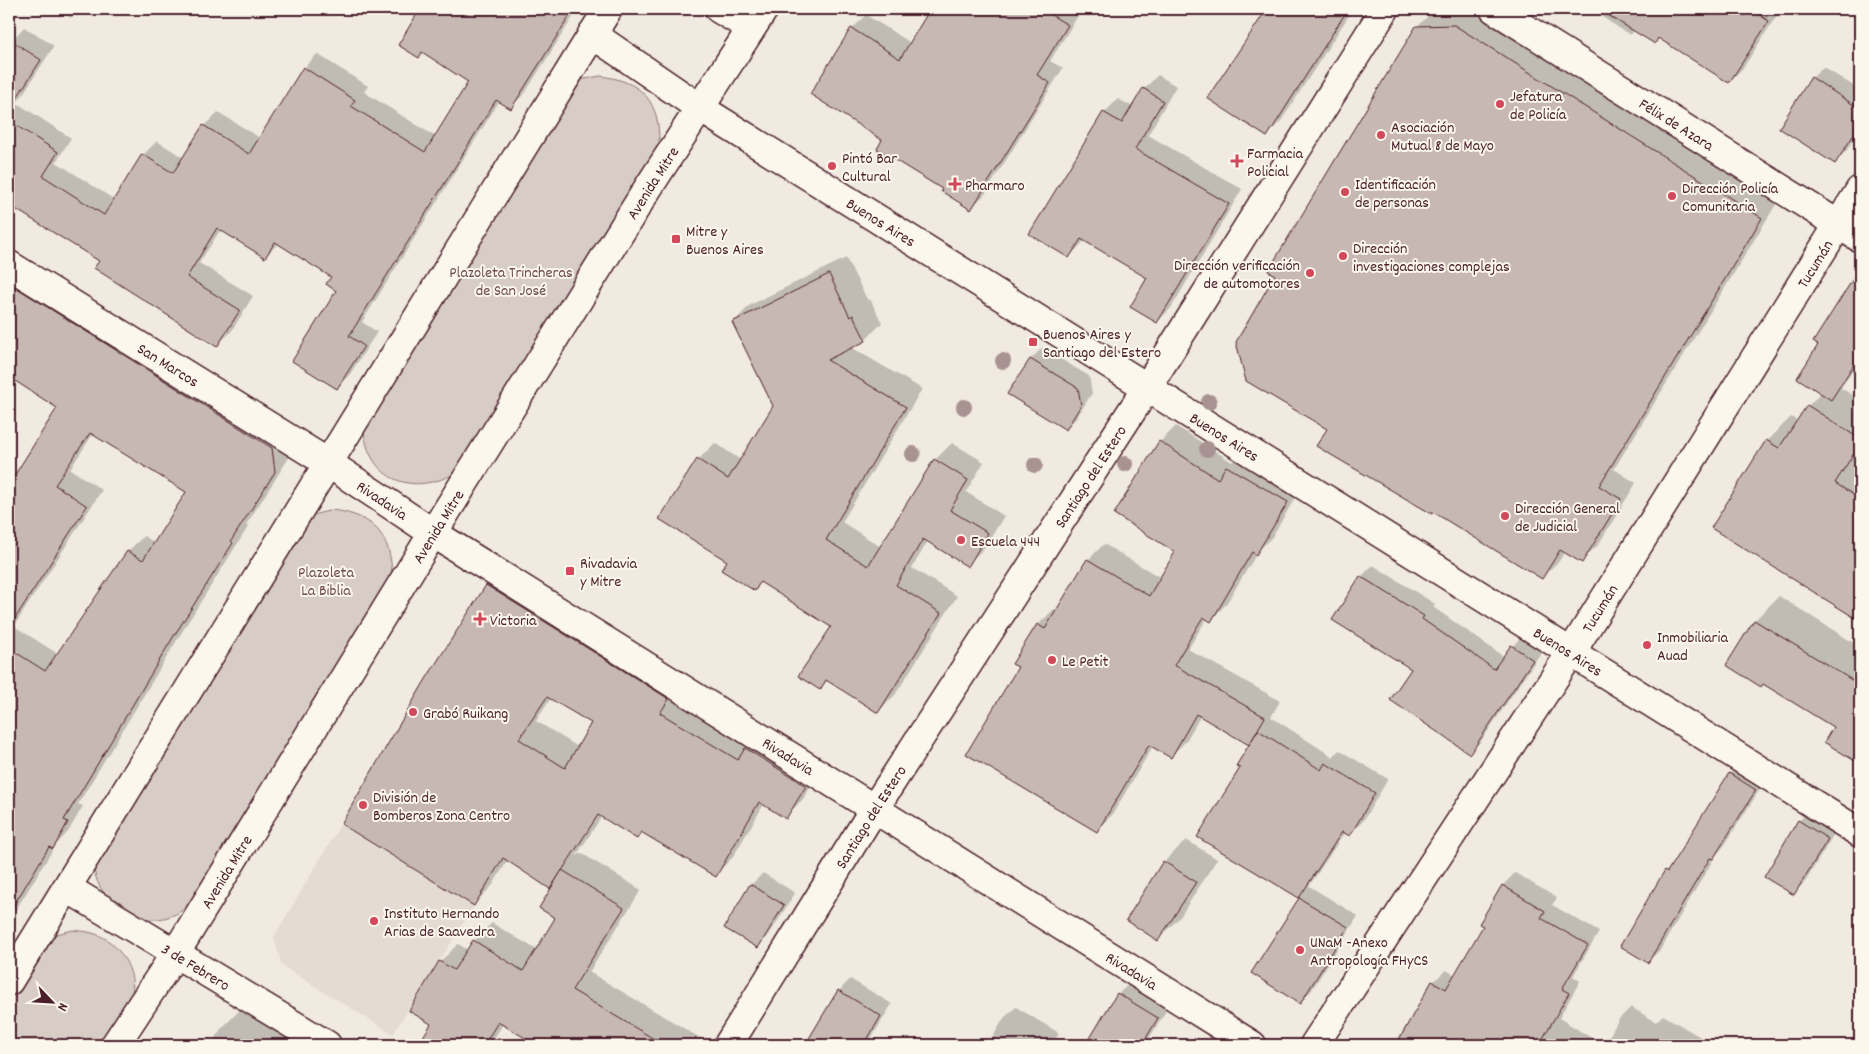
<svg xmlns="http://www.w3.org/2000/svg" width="1869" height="1054" font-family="Dekko,sans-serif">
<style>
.built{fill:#e4dbd2}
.green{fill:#d8ccc6;stroke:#917678}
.shadow{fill:#0003;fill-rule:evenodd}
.building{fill:#c8b8b3;stroke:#4a1f2b;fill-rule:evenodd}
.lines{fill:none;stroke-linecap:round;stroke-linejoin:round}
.minor-casing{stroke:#4a1f2b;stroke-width:31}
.major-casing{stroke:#4a1f2b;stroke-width:31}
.minor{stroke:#fbf7ec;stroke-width:28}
.major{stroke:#fbf7ec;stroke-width:28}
.tree{fill:#a89292}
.poi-dot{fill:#d1495b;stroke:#fbf7ec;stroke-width:2}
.labels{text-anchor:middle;stroke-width:4;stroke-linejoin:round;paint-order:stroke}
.poi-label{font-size:16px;fill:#4a1f2b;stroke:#fbf7ec;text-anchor:start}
.street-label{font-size:16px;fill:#4a1f2b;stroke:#fbf7ec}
.park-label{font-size:16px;fill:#6e4a52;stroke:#fbf7ec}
</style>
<rect width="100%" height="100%" fill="#f0eae0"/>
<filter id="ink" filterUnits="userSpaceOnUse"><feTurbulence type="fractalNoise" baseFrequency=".02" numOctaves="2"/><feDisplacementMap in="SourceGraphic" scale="10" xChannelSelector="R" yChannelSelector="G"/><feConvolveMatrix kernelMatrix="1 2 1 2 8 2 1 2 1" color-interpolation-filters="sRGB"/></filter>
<g filter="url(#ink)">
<path class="built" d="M 341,824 L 474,906 L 393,1034 L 282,966 L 274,937 Z"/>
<g class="green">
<path d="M 600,76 C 643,81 660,102 659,144 L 456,473 C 404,500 362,474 363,416 L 580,80 Z"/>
<path d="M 333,510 C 375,516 392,536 392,579 L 188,907 C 183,910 177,914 171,916 C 139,928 100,904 94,870 C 93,864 94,857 95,851 L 312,515 Z"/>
<path d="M 73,930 C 79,931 86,931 92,933 C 118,939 139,973 131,999 C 128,1012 111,1033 103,1045 L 9,1045 L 9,989 L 52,935 Z"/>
</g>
<g class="shadow">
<path d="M 57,9 L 80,9 L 71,18 Z"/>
<path d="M 422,9 L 578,9 L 525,93 L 511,107 L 500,100 L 362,322 L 377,332 L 350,374 L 337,388 L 338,291 L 333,276 L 279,243 L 264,257 L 221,229 L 199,263 L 253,296 L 231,332 L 217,345 L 101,261 L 9,203 L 9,44 L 24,27 L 54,46 L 17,103 L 71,138 L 56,162 L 115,200 L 143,155 L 157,141 L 184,158 L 204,126 L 218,112 L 260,138 L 304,68 L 317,54 L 368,86 L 364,92 L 436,137 L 470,81 L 423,52 L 418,56 L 399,44 Z"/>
<path d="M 932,9 L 1077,9 L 1081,11 L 1050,61 L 1063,68 L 985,194 L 971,208 L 884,140 L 852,29 L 866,15 L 911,43 Z"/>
<path d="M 1253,9 L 1353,9 L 1281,121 L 1267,135 L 1263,15 Z"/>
<path d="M 1471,9 L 1778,201 L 1614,469 L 1636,483 L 1598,545 L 1581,561 L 1565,551 L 1559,561 L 1542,577 L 1328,428 L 1417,27 L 1434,10 Z"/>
<path d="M 1607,9 L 1781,9 L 1743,68 L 1729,82 L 1659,37 L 1654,42 L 1635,30 L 1630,35 L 1602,17 Z"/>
<path d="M 1823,67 L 1860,90 L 1860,129 L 1846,151 L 1835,162 L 1812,78 Z"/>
<path d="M 1158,75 L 1176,86 L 1148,135 L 1242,189 L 1171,308 L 1157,322 L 1148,278 L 1085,240 L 1069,257 L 1104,113 L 1118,99 L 1133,107 L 1144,89 Z"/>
<path d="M 9,257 L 290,456 L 246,525 L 248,527 L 188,622 L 78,804 L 83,806 L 68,832 L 55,846 L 9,921 L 9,486 L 59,407 L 9,375 ZM 93,434 L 188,491 L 155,543 L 144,536 L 128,551 L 58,654 L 14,626 L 102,490 L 70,469 Z"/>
<path d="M 846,258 L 868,301 L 870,299 L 882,323 L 865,340 L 851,347 L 922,389 L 842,522 L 881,547 L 935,460 L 952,443 L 984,462 L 966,492 L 1004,516 L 984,548 L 967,565 L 928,541 L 912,568 L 957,596 L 895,695 L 878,712 L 828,680 L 820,688 L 832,626 L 761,582 L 754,589 L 728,561 L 698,460 L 715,443 L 741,460 L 775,406 L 733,323 L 750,305 Z"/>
<path d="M 1860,274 L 1860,359 L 1841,388 L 1860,400 L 1860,455 L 1858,459 L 1860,460 L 1860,620 L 1713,528 L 1767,441 L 1791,417 L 1798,421 L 1808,406 L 1822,392 L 1820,345 L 1853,282 Z"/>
<path d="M 1042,348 L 1089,376 L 1092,393 L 1077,417 L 1066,429 L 1009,394 L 1031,359 Z"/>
<path d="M 1176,426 L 1232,462 L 1243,451 L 1302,486 L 1272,537 L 1259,550 L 1226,604 L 1211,620 L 1207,618 L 1188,649 L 1280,701 L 1271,717 L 1333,757 L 1339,750 L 1388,779 L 1363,821 L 1349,835 L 1345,832 L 1309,886 L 1358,916 L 1311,991 L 1299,1002 L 1253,972 L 1301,898 L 1199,836 L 1242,768 L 1251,744 L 1201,715 L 1186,741 L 1171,756 L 1153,746 L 1112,815 L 1096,831 L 1020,667 L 1038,625 L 1054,609 L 1057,612 L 1088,560 L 1104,544 L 1161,578 L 1177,552 L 1160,442 Z"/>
<path d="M 1373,565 L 1435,604 L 1433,607 L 1504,657 L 1523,634 L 1544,648 L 1481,741 L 1470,753 L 1361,577 Z"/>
<path d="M 505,567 L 823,768 L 803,799 L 785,817 L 764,804 L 733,857 L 715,875 L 643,832 L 637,838 L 602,816 L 576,856 L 581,853 L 641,890 L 589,972 L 707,1042 L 705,1045 L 540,1045 L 503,1024 L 490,1045 L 419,1045 L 432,1023 L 440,962 L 458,944 L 468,950 L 474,941 L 492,923 L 537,950 L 557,918 L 555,882 L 550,887 L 508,860 L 492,886 L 474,904 L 427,680 L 487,585 ZM 551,698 L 592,723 L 578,747 L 536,721 Z"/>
<path d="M 1779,596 L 1860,647 L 1860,762 L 1826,741 L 1835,727 L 1764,682 L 1727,665 L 1755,620 Z"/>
<path d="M 1741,762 L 1767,778 L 1724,846 L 1716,855 L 1660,950 L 1648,961 L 1666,871 L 1676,861 L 1730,774 Z"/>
<path d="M 1810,810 L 1838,827 L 1805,882 L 1794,893 L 1799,821 Z"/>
<path d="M 1186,840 L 1217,859 L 1180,917 L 1158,939 L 1164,862 Z"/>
<path d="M 763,873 L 795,893 L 769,935 L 758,947 L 751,885 Z"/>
<path d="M 1515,873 L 1557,898 L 1552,905 L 1599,932 L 1573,976 L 1580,981 L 1559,1018 L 1603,1045 L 1405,1045 L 1397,1041 L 1433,982 L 1446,970 L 1455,975 L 1485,926 L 1481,923 L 1503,885 Z"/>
<path d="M 850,979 L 892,1004 L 867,1045 L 814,1045 L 809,1042 L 839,991 Z"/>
<path d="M 1130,983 L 1169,1006 L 1145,1045 L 1099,1045 L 1090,1040 L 1118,994 Z"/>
<path d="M 1016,1007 L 1059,1033 L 1052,1045 L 988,1045 L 1004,1018 Z"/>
<path d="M 1631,1007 L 1656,1022 L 1663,1015 L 1714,1045 L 1604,1045 L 1619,1019 Z"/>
<path d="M 242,1008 L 306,1045 L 211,1045 L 221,1029 Z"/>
</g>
<g class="building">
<path d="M 420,9 L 574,9 L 511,109 L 496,100 L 453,170 L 349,336 L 364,346 L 337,389 L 292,361 L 336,291 L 326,284 L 331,277 L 275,242 L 265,258 L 217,228 L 187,277 L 240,310 L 217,347 L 94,268 L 99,261 L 9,205 L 9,121 L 58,152 L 43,176 L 104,215 L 142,154 L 173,173 L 203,125 L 249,154 L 303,67 L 355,100 L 351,106 L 425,152 L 468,82 L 422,52 L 419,58 L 398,45 Z"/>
<path d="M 930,9 L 1041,9 L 1068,25 L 1037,75 L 1050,83 L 971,210 L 941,191 L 942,189 L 877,149 L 882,140 L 810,94 L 851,28 L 900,59 Z"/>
<path d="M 1267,9 L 1348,9 L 1267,137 L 1207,98 Z"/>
<path d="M 1598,9 L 1750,9 L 1769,21 L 1729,83 L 1658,38 L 1655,44 Z"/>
<path d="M 1454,25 L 1762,218 L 1599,486 L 1621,499 L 1582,563 L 1560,550 L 1542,579 L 1433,512 L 1432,514 L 1316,446 L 1327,429 L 1246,381 L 1236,342 L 1275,275 L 1268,271 L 1416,26 Z"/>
<path d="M 9,39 L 41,60 L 9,110 Z"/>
<path d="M 1811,77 L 1860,109 L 1860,125 L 1835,164 L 1779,128 Z"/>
<path d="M 1143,88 L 1163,101 L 1135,149 L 1229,204 L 1157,323 L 1130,307 L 1147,278 L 1081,239 L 1069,258 L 1029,234 L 1103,112 L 1122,123 Z"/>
<path d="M 1860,268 L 1860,355 L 1831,400 L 1797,378 L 1818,345 L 1813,342 Z"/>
<path d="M 829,274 L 850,317 L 853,315 L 866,341 L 827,360 L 906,407 L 826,540 L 868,566 L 934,459 L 968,480 L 950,510 L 988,533 L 968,567 L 923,539 L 896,585 L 941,613 L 878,713 L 826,680 L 820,690 L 798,676 L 831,627 L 760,582 L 755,591 L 721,570 L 727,561 L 659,519 L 697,459 L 728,479 L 773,406 L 732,322 Z"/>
<path d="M 9,283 L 272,448 L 275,472 L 231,541 L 233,543 L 172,639 L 64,820 L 68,822 L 53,849 L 49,847 L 9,913 L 9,648 L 45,671 L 127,551 L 143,560 L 186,492 L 90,433 L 55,485 L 87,506 L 9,628 L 9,484 L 57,408 L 9,377 Z"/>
<path d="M 1030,359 L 1078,388 L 1081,405 L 1066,430 L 1007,394 Z"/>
<path d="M 1807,405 L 1860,439 L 1860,444 L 1835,483 L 1860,499 L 1860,621 L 1711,528 L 1766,440 L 1779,448 Z"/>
<path d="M 1159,441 L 1218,479 L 1226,466 L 1288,502 L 1256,555 L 1252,552 L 1211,622 L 1203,617 L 1174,665 L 1265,717 L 1249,745 L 1196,714 L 1171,758 L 1149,745 L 1097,832 L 966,754 L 1018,667 L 1012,664 L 1037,624 L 1045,629 L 1087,559 L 1149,596 L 1175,552 L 1114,514 Z"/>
<path d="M 1360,576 L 1424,616 L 1422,619 L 1494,669 L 1511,645 L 1533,660 L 1470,754 L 1390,700 L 1411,669 L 1332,620 Z"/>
<path d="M 486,585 L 669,699 L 660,713 L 738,760 L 745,748 L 806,786 L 786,819 L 759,802 L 716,877 L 641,832 L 637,839 L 598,815 L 550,889 L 503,858 L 474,906 L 341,824 L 426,679 ZM 547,697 L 591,723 L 565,768 L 519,739 Z"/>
<path d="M 1754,620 L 1860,685 L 1860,764 L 1824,742 L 1833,727 L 1763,684 L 1761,687 L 1726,665 Z"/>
<path d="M 1258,730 L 1321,770 L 1325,763 L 1375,793 L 1350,836 L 1342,832 L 1299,898 L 1197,837 L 1240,768 L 1236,766 Z"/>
<path d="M 1729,773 L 1756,790 L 1713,859 L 1710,858 L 1648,963 L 1620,946 L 1665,870 L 1667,872 Z"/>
<path d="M 1798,820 L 1828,839 L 1794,895 L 1764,877 Z"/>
<path d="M 1163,861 L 1196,882 L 1158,941 L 1126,920 Z"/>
<path d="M 562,870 L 624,908 L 572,990 L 664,1045 L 537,1045 L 498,1022 L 484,1045 L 418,1045 L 431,1024 L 409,1011 L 439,961 L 454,970 L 473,940 L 523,971 L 555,918 L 539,908 Z"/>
<path d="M 750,884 L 784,905 L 758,948 L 724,928 Z"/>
<path d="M 1502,885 L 1545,911 L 1541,918 L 1588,945 L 1562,989 L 1569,993 L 1539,1045 L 1396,1045 L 1432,981 L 1446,989 L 1483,926 L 1479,924 Z"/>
<path d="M 1299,898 L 1348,927 L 1300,1004 L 1251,973 Z"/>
<path d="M 838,990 L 881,1016 L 864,1045 L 805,1045 Z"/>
<path d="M 1117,993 L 1158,1018 L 1142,1045 L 1086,1045 Z"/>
</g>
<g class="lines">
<g class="minor-casing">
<g id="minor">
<path d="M 719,9 L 751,28"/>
<path id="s1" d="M 1494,9 L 1860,238"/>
<path id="s2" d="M 592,34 L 700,108 L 1860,833"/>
<path id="s3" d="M 9,265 L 328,463 L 433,533 L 1252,1045"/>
<path id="s4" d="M 67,888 L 327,1045"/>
<path id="s5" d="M 728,1045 L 874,809 L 1148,386 L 1385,9"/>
<path id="s6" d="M 1314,1045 L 1572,651 L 1860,190"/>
</g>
</g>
<g class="major-casing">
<g id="major">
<path d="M 9,981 L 608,9"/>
<path id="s7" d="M 115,1045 L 175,954 L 433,533 L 648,188 L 764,9"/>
</g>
</g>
<use href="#minor" class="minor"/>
<use href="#major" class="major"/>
</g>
<g class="tree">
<circle cx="1003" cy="361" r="8"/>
<circle cx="1209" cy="402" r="8"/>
<circle cx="964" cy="407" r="8"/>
<circle cx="1207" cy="449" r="8"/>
<circle cx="913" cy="454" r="8"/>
<circle cx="1125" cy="464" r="8"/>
<circle cx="1035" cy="465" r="8"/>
</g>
</g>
<g class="poi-dot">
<circle cx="1500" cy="104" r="5"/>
<circle cx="1381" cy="135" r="5"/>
<path d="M1234.5 153.5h5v5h5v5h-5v5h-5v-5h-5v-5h5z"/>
<circle cx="832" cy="166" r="5"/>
<path d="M952.5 176.5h5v5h5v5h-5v5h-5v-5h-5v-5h5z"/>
<circle cx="1345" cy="192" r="5"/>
<circle cx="1672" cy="196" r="5"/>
<rect x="671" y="234" width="10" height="10" rx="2.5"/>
<circle cx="1343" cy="256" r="5"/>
<circle cx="1310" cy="273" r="5"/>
<rect x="1028" y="337" width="10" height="10" rx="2.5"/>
<circle cx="1505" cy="516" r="5"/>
<circle cx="961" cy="540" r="5"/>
<rect x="565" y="566" width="10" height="10" rx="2.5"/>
<path d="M477.5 611.5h5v5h5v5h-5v5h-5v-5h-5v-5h5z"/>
<circle cx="1647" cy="645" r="5"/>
<circle cx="1052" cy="660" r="5"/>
<circle cx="413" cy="712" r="5"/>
<circle cx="363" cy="805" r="5"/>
<circle cx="374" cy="921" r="5"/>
<circle cx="1300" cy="950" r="5"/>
</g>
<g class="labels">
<g class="poi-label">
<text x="1510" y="101">Jefatura<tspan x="1510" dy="18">de Policía</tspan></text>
<text x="1391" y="132">Asociación<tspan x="1391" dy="18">Mutual 8 de Mayo</tspan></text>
<text x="1247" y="158">Farmacia<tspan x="1247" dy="18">Policial</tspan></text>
<text x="842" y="163">Pintó Bar<tspan x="842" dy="18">Cultural</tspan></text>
<text x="1355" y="189">Identificación<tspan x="1355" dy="18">de personas</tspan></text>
<text x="965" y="190">Pharmaro</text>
<text x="1682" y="193">Dirección Policía<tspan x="1682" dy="18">Comunitaria</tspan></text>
<text x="686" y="236">Mitre y<tspan x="686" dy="18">Buenos Aires</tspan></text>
<text x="1353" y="253">Dirección<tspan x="1353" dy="18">investigaciones complejas</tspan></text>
<text x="1300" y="270" text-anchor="end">Dirección verificación<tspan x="1300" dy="18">de automotores</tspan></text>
<text x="1043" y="339">Buenos Aires y<tspan x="1043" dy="18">Santiago del Estero</tspan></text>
<text x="1515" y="513">Dirección General<tspan x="1515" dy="18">de Judicial</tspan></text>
<text x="971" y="546">Escuela 444</text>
<text x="580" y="568">Rivadavia<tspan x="580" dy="18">y Mitre</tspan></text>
<text x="490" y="625">Victoria</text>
<text x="1657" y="642">Inmobiliaria<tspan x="1657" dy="18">Auad</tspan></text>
<text x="1062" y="666">Le Petit</text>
<text x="423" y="718">Grabó Ruikang</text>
<text x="373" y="802">División de<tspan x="373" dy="18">Bomberos Zona Centro</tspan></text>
<text x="384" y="918">Instituto Hernando<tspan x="384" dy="18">Arias de Saavedra</tspan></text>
<text x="1310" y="947">UNaM -Anexo<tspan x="1310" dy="18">Antropología FHyCS</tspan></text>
</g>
<g class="street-label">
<text dy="6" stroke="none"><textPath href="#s1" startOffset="216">Félix de Azara</textPath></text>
<text dy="6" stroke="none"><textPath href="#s7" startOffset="1016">Avenida Mitre</textPath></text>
<text dy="6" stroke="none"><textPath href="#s2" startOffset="345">Buenos Aires</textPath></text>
<text dy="6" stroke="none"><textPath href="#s6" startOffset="928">Tucumán</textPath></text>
<text dy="6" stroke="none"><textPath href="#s3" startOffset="188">San Marcos</textPath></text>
<text dy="6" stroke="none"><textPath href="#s2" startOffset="750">Buenos Aires</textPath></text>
<text dy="6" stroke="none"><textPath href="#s5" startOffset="674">Santiago del Estero</textPath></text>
<text dy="6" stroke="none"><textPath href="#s3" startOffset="441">Rivadavia</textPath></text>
<text dy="6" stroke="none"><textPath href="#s7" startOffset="611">Avenida Mitre</textPath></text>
<text dy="6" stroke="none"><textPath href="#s6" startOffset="522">Tucumán</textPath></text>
<text dy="6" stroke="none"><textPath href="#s2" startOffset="1155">Buenos Aires</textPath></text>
<text dy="6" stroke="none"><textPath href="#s3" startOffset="921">Rivadavia</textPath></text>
<text dy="6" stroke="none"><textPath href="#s5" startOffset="269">Santiago del Estero</textPath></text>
<text dy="6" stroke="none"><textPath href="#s7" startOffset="206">Avenida Mitre</textPath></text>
<text dy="6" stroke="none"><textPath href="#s4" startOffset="151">3 de Febrero</textPath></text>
<text dy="6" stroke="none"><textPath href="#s3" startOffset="1326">Rivadavia</textPath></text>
</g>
<g class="park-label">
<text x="511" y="277">Plazoleta Trincheras<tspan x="511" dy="18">de San José</tspan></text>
<text x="326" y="577">Plazoleta<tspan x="326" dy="18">La Biblia</tspan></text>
</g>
</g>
<rect width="1869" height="1054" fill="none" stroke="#fbf7ec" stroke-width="30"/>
<rect x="15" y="15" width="1839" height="1024" fill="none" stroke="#4a1f2b" stroke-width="2" filter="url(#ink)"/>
<g transform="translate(52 1002) rotate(115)" stroke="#fbf7ec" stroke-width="4" paint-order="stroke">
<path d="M0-4L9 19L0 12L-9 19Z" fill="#4a1f2b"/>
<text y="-8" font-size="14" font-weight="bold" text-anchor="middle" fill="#4a1f2b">N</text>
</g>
</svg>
